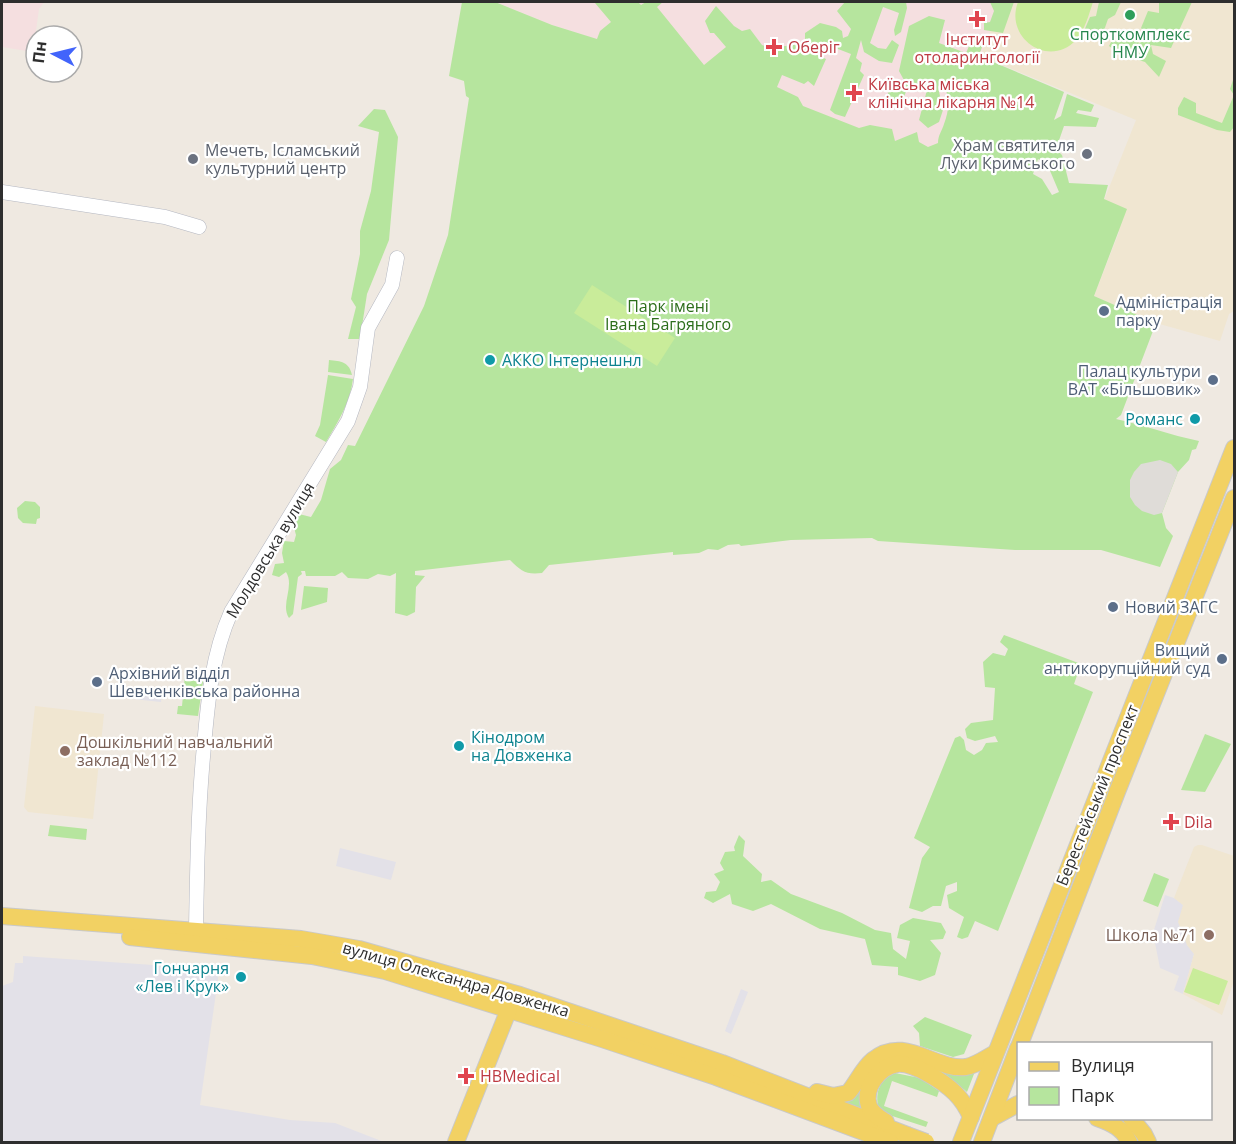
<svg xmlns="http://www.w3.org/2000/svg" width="1236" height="1144" font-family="'Open Sans',sans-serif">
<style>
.industrial{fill:#e3e1e8}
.education{fill:#f0e6d1}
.medical{fill:#f5dfe0}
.green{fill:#b6e59e;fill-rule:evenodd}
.pitch{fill:#c9ec9a}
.plaza{fill:#dfdcd8}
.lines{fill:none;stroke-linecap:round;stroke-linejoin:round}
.minor-casing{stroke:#b4b7c1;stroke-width:15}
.major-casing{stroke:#c9c9c9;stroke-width:18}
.minor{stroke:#fff;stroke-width:14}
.major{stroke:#f2d163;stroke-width:16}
.major-bridge-casing{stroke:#c9c9c9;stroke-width:18;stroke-linecap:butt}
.major-bridge{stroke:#f2d163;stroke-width:16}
.leisure-dot{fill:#2e9e5b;stroke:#fff;stroke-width:2}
.health-dot{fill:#e0444e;stroke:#fff;stroke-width:2}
.worship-dot{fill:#6b7280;stroke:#fff;stroke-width:2}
.service-dot{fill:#5c6f8a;stroke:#fff;stroke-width:2}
.culture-dot{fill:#0f9aa8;stroke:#fff;stroke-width:2}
.education-dot{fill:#8d6e63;stroke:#fff;stroke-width:2}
.labels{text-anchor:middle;stroke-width:4.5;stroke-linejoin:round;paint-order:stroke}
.leisure-label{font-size:16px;fill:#27864d;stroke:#fff}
.health-label{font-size:16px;fill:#be3a42;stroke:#fff;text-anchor:start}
.worship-label{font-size:16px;fill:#5b616d;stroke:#fff;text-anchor:end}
.service-label{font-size:16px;fill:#4e5e75;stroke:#fff;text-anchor:start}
.park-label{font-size:16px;fill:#2c6e1b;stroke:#fff}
.culture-label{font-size:16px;fill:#0d838f;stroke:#fff;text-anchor:start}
.street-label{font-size:16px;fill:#2e2e2e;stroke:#fff}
.education-label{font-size:16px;fill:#785e54;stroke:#fff;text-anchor:start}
</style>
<rect width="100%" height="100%" fill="#efe9e1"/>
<g class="industrial">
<path d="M 134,689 L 162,691 L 161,702 L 133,699 Z"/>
<path d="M 340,848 L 396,862 L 391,880 L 336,866 Z"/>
<path d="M 1165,895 L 1174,898 L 1183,905 L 1187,945 L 1194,954 L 1183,994 L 1174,990 L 1179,976 L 1160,968 L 1153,933 Z"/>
<path d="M 23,956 L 153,965 L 219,972 L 200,1105 L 290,1120 L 335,1123 L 384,1142 L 2,1142 L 2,986 L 13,982 L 15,963 L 23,963 Z"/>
<path d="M 741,989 L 748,992 L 731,1034 L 725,1031 Z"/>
</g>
<g class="education">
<path d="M 1001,2 L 1234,2 L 1234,311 L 1229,314 L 1220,341 L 1156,323 L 1094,296 L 1119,232 L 1095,223 L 1136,120 L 980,56 Z"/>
<path d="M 35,706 L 104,714 L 93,819 L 28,812 L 24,807 Z"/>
<path d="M 1198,845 L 1202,845 L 1234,856 L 1234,981 L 1222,1015 L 1183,994 L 1194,954 L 1187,945 L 1178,922 L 1183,905 L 1174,898 L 1194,847 Z"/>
</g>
<g class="medical">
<path d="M 2,2 L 44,2 L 39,9 L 33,52 L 2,47 Z"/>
<path d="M 495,2 L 1001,2 L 938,167 L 664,61 L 552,25 Z"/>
</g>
<g class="green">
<path d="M 462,2 L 495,2 L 552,25 L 597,39 L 600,31 L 611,22 L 595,3 L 597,2 L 638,2 L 641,5 L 646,2 L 663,2 L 657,7 L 704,65 L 726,47 L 714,33 L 710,33 L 705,21 L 716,6 L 734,26 L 742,31 L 750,29 L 762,45 L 774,49 C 785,44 793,47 805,42 L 805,33 L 820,23 L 836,27 L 842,31 L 843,38 L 848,36 L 851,29 L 837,11 L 845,2 L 906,2 L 907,8 L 901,32 L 895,36 L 894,30 L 899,13 L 883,7 L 870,43 L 878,48 L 886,49 L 892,40 L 899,45 L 892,63 L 879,61 L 864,52 L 861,40 L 856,58 L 862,63 L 860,71 L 864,75 L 845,117 L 835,114 L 830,110 L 851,54 L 820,42 L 815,54 L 826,59 L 814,86 L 808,81 L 804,84 L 782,75 L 777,87 L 798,97 L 803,106 L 859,128 L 870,125 L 892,129 L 895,141 L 917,132 L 919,142 L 928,147 L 938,143 C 938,135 942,131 944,124 C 950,109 950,93 941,81 L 938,87 L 943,110 L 939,122 L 928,128 L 919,120 L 927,90 L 909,85 L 902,101 L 890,104 L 887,95 L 892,87 L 905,82 L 899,71 L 909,26 L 929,16 L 945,20 L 939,43 L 966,53 L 973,37 L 985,38 L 979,56 L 1064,92 L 1054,120 L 1061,116 L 1067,94 L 1094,105 L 1091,112 L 1078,110 L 1076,113 L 1099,118 L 1096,127 L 1064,126 L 1056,149 L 1062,155 L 1069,183 L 1108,185 L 1104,199 L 1127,209 L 1094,296 L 1156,323 L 1121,415 L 1116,419 C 1144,425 1170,435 1199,441 L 1196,449 L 1192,450 L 1189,460 L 1178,472 L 1162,513 L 1166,528 L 1173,536 L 1160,567 L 1101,550 L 1015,550 L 878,541 L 872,538 L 791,540 L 741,546 L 739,544 L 728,545 L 718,550 L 708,549 L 699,553 L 673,555 L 673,552 L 549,565 L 542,573 C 526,575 521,571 510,560 L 415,571 L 415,575 L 425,576 L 416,587 L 415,612 L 407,616 L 395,613 L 396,573 L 390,576 L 378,574 L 368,579 L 348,578 L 342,572 L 335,576 L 306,576 L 305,571 L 301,571 L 302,574 L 298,577 L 293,614 L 289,618 C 280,604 295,586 286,572 L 279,577 L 272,575 L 275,564 L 284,563 L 282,553 L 284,541 L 294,542 L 296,535 L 293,524 L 299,514 L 311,517 L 321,500 L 330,469 L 341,460 L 348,445 L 355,446 L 424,306 L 448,235 L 469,98 L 466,96 L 464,81 L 449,76 ZM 1038,159 L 1048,166 L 1059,192 L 1052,195 L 1042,179 L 1033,174 Z"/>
<path d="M 990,2 L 1014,2 L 1003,33 L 984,30 L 984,23 L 990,22 L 994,11 Z"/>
<path d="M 1099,2 L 1121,2 L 1115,15 L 1108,19 L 1101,39 L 1084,31 L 1090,17 L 1096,16 Z"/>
<path d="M 1159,2 L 1192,2 L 1171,48 L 1151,45 L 1153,54 L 1166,61 L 1159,77 L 1145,62 L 1120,54 L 1109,46 L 1115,35 L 1140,43 L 1145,32 L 1141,28 L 1148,11 L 1159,13 Z"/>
<path d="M 1234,77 L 1234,127 L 1230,132 L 1217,130 L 1178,115 L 1178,108 L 1184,97 L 1196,103 L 1196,113 L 1222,123 L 1234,95 L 1230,89 Z"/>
<path d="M 374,109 L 385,110 L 398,137 L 389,240 L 367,294 L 360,339 L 348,339 L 356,307 L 351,299 L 360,254 L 360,231 L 371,191 L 379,132 L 358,126 Z"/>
<path d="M 329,360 C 341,361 349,362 352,375 L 328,372 Z"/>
<path d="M 328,375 L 353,379 C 350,403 338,422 326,442 L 315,436 L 320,425 Z"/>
<path d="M 25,501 L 35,502 L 40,507 L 40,518 L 37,519 L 36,524 L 23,523 L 18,518 L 17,508 Z"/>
<path d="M 304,586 L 328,588 L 327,602 L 301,610 Z"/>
<path d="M 1004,635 L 1081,664 L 1074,684 L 1093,692 L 998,931 L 975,921 L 968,937 L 962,939 L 957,937 L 964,917 L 949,908 L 947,895 L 957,891 L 957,882 L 946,886 L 941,906 L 933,906 L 922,912 L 909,908 L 922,858 L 930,847 L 914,838 L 955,738 L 960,736 L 964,740 L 966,750 L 974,755 L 982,750 L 986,743 L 998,742 L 995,736 L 975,741 L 967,738 L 965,729 L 971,723 L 993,720 L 995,688 L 985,687 L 983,662 L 993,653 L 1005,656 L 1008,649 L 1000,642 Z"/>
<path d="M 195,674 L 200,676 L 203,682 L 198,716 L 177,714 L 178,706 L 182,706 L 185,675 Z"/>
<path d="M 1205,734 L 1231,744 L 1205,792 L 1181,790 Z"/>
<path d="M 50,825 L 87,829 L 86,840 L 48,836 Z"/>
<path d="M 739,835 L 745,841 L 743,856 L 762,874 L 761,882 L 771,880 L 791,894 L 842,913 L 875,930 L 891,933 L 893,949 L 906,959 L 910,941 L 897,938 L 900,925 L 913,918 L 941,923 L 946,932 L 943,939 L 930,940 L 941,953 L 935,975 L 920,981 L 898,975 L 898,967 L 872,965 L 865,939 L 820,929 L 771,904 L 753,911 L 732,904 L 730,894 L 713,903 L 704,898 L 706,892 L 716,891 L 720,882 L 714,874 L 724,870 L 720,863 L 725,852 L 735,851 L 734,847 Z"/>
<path d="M 1154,873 L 1169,879 L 1158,907 L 1143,901 Z"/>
<path d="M 925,1017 L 972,1035 L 964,1054 L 953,1057 L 920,1046 L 919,1033 L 913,1026 Z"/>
<path d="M 905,1056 L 949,1072 L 974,1074 L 967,1092 C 943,1070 891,1037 868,1077 C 861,1089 861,1100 864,1113 L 861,1114 L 834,1105 L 848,1100 L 854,1096 L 869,1070 L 885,1059 Z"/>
<path d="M 895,1073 L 920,1078 L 939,1091 L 937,1097 L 892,1081 L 884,1106 L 928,1122 L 926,1127 L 880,1112 C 874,1096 878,1079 895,1073 Z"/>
</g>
<g class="pitch">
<path d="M 1018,2 L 1093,2 C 1089,14 1085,30 1076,40 C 1049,69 1004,38 1018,2 Z"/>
<path d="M 592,285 L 675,338 L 657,366 L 574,313 Z"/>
<path d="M 1193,968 L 1228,981 L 1219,1005 L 1184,992 Z"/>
</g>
<path class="plaza" d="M 1160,460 L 1171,464 L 1178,472 L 1162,513 L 1154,515 L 1142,511 L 1135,505 L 1130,497 L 1130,480 L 1134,472 L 1141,464 Z"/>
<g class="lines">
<g class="minor-casing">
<g id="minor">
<path d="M 2,192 L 165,217 L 199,227"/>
<path d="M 196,930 C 197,869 198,808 204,746 C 208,700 212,655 231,612 L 348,421 L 360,387 L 368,328 L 392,285 L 397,258"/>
</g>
</g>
<g class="major-casing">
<g id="major">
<path d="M 2,916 L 301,939 L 359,949 L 520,995 L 722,1063 L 907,1135"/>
<path d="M 130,937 L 312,956 L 385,971 L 602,1039 L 716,1077 L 890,1142"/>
<path d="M 1020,1044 L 1117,792 L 1234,498"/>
<path d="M 817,1092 L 833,1096 L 848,1093 C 857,1083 862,1069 873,1060 C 905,1034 935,1071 966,1067 C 977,1065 986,1058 995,1053"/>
<path d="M 992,1118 L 1018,1104"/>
<path d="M 1097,1118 C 1111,1123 1123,1128 1129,1142"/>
<path d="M 1131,1118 L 1144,1134 L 1148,1142"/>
<path d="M 886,1122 C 880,1118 872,1114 869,1106 C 863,1088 879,1067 897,1064 C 913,1062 944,1082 955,1093 C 962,1100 967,1108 971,1117"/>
<path d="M 456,1142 L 509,1009"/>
<path d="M 961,1142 L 1234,448"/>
<path d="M 982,1142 L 1018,1048"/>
</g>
</g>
<use href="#minor" class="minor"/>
<use href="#major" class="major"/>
<g class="major-bridge-casing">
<path id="major-bridge" d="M 907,1135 L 926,1142"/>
</g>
<use href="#major-bridge" class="major-bridge"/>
</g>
<circle class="leisure-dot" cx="1130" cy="15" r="6"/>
<g class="health-dot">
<path d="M974 10h6v6h6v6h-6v6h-6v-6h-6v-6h6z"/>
<path d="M771 38h6v6h6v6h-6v6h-6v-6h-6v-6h6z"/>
<path d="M851 84h6v6h6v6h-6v6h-6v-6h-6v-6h6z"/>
<path d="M1168 813h6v6h6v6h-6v6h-6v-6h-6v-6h6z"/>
<path d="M463 1067h6v6h6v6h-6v6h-6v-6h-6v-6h6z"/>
</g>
<g class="worship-dot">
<circle cx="1087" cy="154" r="6"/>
<circle cx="193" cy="159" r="6"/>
</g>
<g class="service-dot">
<circle cx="1104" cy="311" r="6"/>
<circle cx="1213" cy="380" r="6"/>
<circle cx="1113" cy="607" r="6"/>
<circle cx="1222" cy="659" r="6"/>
<circle cx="97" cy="682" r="6"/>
</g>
<g class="culture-dot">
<circle cx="490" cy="360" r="6"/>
<circle cx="1195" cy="419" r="6"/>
<circle cx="459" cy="746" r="6"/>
<circle cx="241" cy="977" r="6"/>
</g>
<g class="education-dot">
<circle cx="65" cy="751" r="6"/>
<circle cx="1209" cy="935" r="6"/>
</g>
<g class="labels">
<g class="leisure-label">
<text x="1130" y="40">Спорткомплекс<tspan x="1130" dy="18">НМУ</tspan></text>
</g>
<g class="health-label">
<text x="977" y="45" text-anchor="middle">Інститут<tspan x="977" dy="18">отоларингології</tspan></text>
<text x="788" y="53">Оберіг</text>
<text x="868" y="90">Київська міська<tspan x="868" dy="18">клінічна лікарня №14</tspan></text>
<text x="1184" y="828">Dila</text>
<text x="480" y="1082">HBMedical</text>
</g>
<g class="worship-label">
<text x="1075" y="151">Храм святителя<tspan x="1075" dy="18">Луки Кримського</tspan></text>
<text x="205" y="156" text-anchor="start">Мечеть, Ісламський<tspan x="205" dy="18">культурний центр</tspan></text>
</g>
<g class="service-label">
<text x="1116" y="308">Адміністрація<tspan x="1116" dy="18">парку</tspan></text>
<text x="1201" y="377" text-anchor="end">Палац культури<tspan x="1201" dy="18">ВАТ «Більшовик»</tspan></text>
<text x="1125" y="613">Новий ЗАГС</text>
<text x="1210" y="656" text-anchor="end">Вищий<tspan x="1210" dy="18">антикорупційний суд</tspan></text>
<text x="109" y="679">Архівний відділ<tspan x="109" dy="18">Шевченківська районна</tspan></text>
</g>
<g class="park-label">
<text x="668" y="312">Парк імені<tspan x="668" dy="18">Івана Багряного</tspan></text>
</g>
<g class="culture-label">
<text x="502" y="366">АККО Інтернешнл</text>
<text x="1183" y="425" text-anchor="end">Романс</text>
<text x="471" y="743">Кінодром<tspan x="471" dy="18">на Довженка</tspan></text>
<text x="229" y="974" text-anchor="end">Гончарня<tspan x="229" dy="18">«Лев і Крук»</tspan></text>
</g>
<g class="street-label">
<text transform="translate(270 550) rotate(-59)" y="6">Молдовська вулиця</text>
<text transform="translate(1097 795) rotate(-68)" y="6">Берестейський проспект</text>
<text transform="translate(456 979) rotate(16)" y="6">вулиця Олександра Довженка</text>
</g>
<g class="education-label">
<text x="77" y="748">Дошкільний навчальний<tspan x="77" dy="18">заклад №112</tspan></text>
<text x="1197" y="941" text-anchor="end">Школа №71</text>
</g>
</g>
<rect width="1236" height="1144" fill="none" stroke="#2e2e2e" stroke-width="6"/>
<rect x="1017" y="1042" width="195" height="78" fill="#ffffff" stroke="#ababab" stroke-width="1.5"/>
<rect x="1029" y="1062" width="30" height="9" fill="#f2d163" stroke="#ababab" stroke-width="1.5"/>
<text x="1071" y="1072" font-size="18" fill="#2e2e2e">Вулиця</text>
<rect x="1029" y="1087" width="30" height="18" fill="#b6e59e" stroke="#ababab" stroke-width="1.5"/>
<text x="1071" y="1102" font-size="18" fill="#2e2e2e">Парк</text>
<g transform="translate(54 54) rotate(277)"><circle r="28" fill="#ffffff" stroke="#ababab" stroke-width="1.5"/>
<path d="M0-4.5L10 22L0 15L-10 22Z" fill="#4264fb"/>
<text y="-9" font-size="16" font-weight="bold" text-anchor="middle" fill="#2e2e2e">Пн</text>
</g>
</svg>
